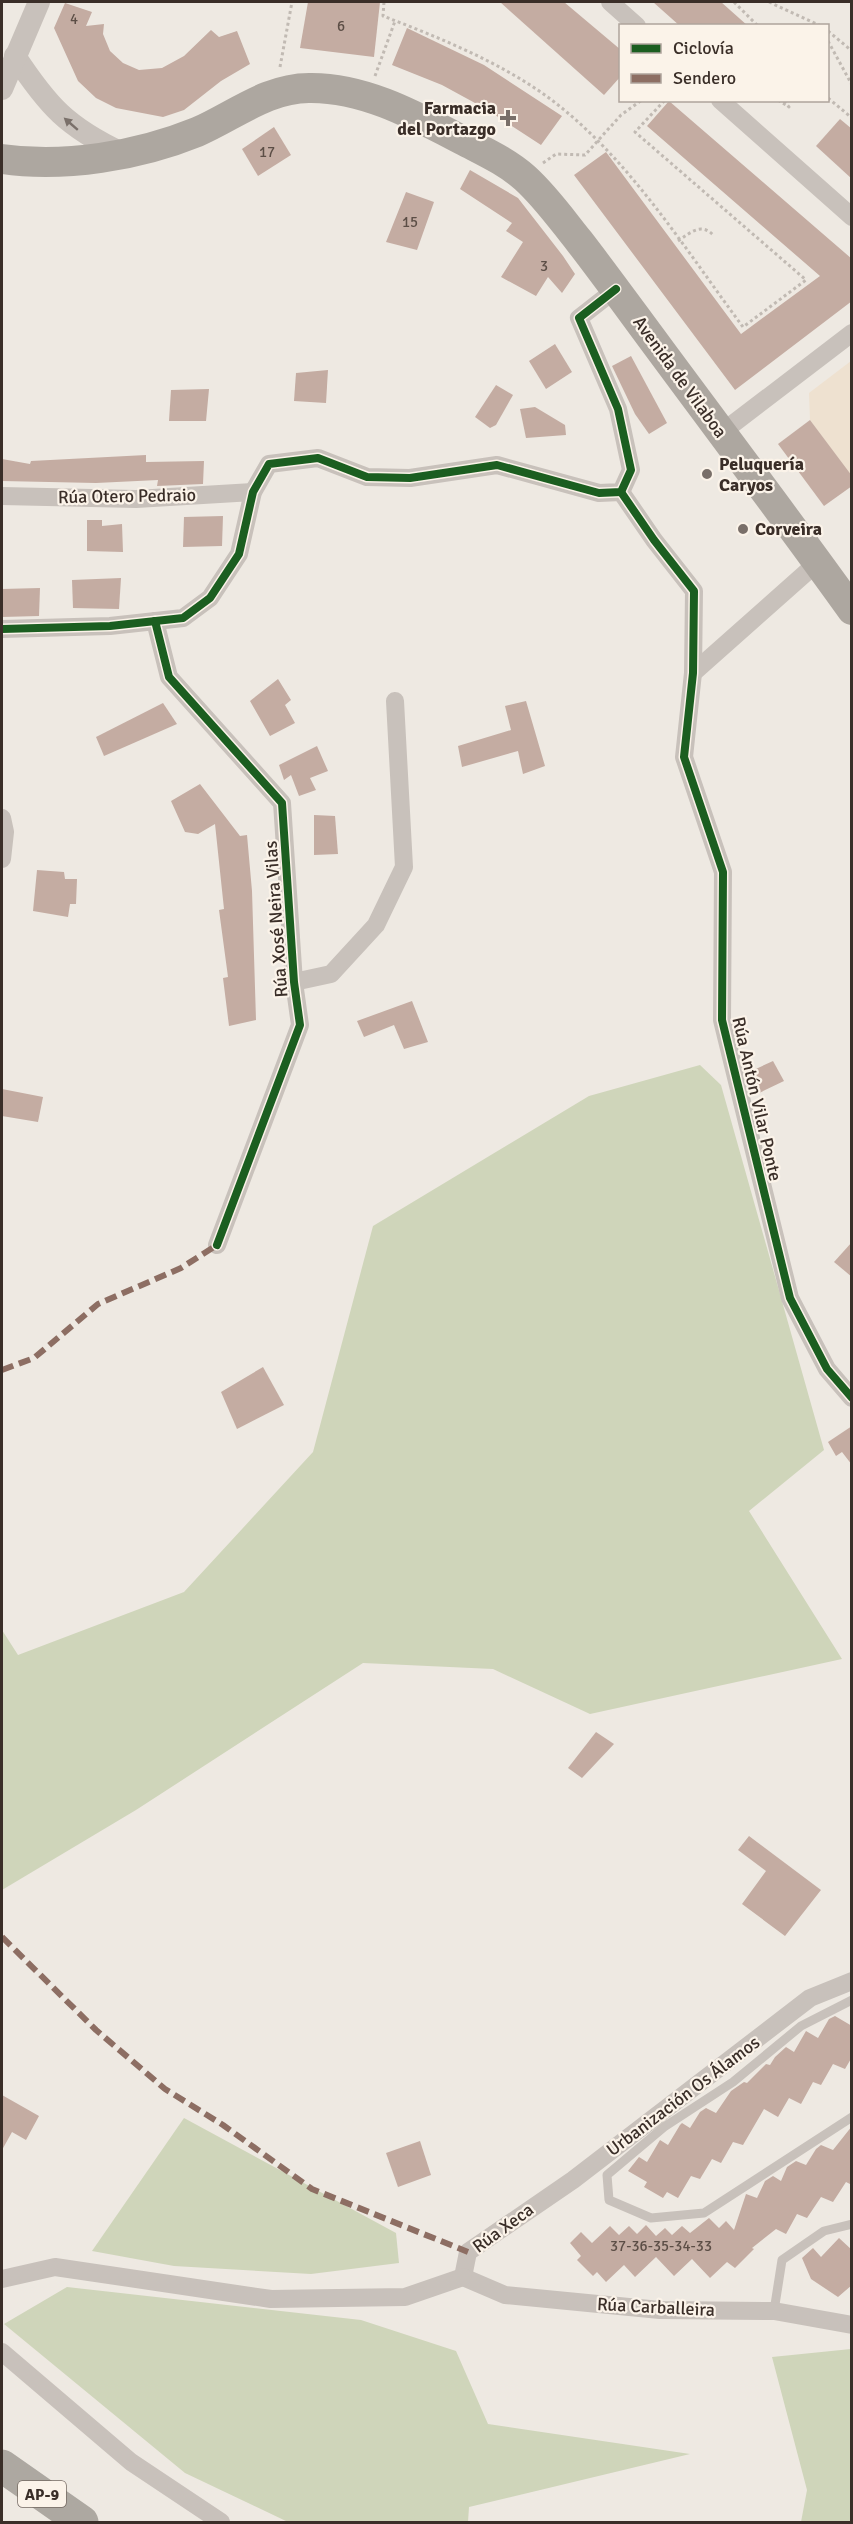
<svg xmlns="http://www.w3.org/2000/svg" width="853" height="2524" font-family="Signika,sans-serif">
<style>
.green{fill:#cfd5ba}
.plaza{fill:#eee1d0}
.building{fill:#c4aca2}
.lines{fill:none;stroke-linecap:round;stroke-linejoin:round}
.path{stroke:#c1bab3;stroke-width:3;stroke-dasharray:3 3;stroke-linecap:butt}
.service{stroke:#c8c1bb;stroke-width:9}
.minor{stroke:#c8c1bb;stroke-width:18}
.tertiary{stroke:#c8c1bb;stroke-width:22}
.trunk{stroke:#ada7a0;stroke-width:30}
.motorway{stroke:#ada8a1;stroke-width:33}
.quiet{stroke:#8d6e63;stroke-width:6;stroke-dasharray:12 6;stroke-linecap:butt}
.cycleway-casing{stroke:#fbf3e9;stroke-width:11}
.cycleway{stroke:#1b5e20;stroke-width:8}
.oneway{fill:#7a706a}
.poi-dot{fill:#796f69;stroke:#fbf3e9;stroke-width:2}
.labels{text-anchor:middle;stroke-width:4.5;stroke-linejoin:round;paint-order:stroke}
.number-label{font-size:15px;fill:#5c4e46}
.shield{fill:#fbf3e9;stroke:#746962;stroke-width:1.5}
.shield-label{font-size:16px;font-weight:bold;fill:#3a2e28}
.poi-label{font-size:18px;font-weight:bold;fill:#3a2e28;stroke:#fbf3e9;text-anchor:start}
.street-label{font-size:18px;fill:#3a2e28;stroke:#fbf3e9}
</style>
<rect width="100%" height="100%" fill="#eee9e2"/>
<g class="green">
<path d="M 700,1065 L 721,1085 L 824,1450 L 749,1511 L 842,1659 L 590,1714 L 493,1669 L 363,1663 L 136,1810 L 2,1890 L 2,1630 L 18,1655 L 184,1592 L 313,1452 L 373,1226 L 589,1096 Z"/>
<path d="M 184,2118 L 396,2233 L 399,2263 L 311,2274 L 174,2266 L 92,2251 Z"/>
<path d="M 67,2287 L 361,2320 L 456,2351 L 488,2424 L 690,2454 L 469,2507 L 468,2522 L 288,2522 L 185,2473 L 4,2324 Z"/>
<path d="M 851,2349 L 851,2522 L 801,2522 L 807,2490 L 772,2357 Z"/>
</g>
<path class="plaza" d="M 851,361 L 851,476 L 810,420 L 809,393 Z"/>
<g class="building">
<path d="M 308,2 L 380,2 L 374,57 L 300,48 Z"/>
<path d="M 500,2 L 564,2 L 621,50 L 621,76 L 604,95 Z"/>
<path d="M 653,2 L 721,2 L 748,26 L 680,26 Z"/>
<path d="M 65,3 L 92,12 L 86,26 L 104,24 L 103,34 L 110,51 L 123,63 L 139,70 L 162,68 L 184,56 L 211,30 L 219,37 L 237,31 L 250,64 L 221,81 L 184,110 L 163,117 L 116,108 L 96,98 L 78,81 L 54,28 Z"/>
<path d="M 407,28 L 484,65 L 562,116 L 541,145 L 486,109 L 442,85 L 392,65 Z"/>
<path d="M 669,101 L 852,259 L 852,301 L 735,390 L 574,175 L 606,152 L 741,334 L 820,276 L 647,126 Z"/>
<path d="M 840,119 L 852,129 L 852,179 L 816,146 Z"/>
<path d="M 274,127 L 291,155 L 258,176 L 242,149 Z"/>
<path d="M 470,170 L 518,198 L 563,256 L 575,274 L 562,293 L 548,277 L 536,296 L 501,277 L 523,242 L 506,231 L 512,223 L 460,189 Z"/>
<path d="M 406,192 L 434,202 L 417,250 L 386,242 Z"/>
<path d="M 555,344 L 572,372 L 546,389 L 529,361 Z"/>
<path d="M 631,356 L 667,423 L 649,434 L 635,414 L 612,366 Z"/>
<path d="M 328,370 L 326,403 L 294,401 L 296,373 Z"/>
<path d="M 496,385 L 513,395 L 496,425 L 490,428 L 475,417 Z"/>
<path d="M 209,389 L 206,421 L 169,421 L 171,390 Z"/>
<path d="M 535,407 L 565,425 L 566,435 L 526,438 L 520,409 Z"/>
<path d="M 810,420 L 852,476 L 852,486 L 824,506 L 778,444 Z"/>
<path d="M 146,455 L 146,462 L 204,461 L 203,484 L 157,486 L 158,480 L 96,483 L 2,481 L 2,459 L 30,464 L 31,461 Z"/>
<path d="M 223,516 L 222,546 L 183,547 L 184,517 Z"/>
<path d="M 87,520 L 102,520 L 102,526 L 122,524 L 123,552 L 87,551 Z"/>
<path d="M 121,578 L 119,609 L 73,608 L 72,580 Z"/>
<path d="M 40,588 L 39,616 L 2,617 L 2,589 Z"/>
<path d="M 278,679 L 291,700 L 285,705 L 295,723 L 270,736 L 250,701 Z"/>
<path d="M 526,701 L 545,766 L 523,774 L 518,751 L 462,767 L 458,746 L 511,730 L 505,706 Z"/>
<path d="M 163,703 L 177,724 L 104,756 L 96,737 Z"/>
<path d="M 317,746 L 328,771 L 310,778 L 316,790 L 299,796 L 291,775 L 284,780 L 279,765 Z"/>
<path d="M 200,784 L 240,836 L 247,835 L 252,891 L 256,1020 L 229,1026 L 223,978 L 228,977 L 219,910 L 224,909 L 215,824 L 198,834 L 185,832 L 171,801 Z"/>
<path d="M 314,815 L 335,816 L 338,854 L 314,855 Z"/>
<path d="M 37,870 L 64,872 L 65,879 L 77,879 L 76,904 L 70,904 L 68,917 L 33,911 Z"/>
<path d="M 412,1001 L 428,1042 L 404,1049 L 394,1025 L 364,1037 L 357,1021 Z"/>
<path d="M 773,1061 L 784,1081 L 757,1094 L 747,1073 Z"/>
<path d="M 2,1089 L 43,1097 L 38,1122 L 2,1116 Z"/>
<path d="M 852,1242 L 852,1277 L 834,1262 Z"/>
<path d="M 263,1367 L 284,1405 L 237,1429 L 221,1392 Z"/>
<path d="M 852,1426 L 852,1465 L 842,1452 L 836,1456 L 828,1442 Z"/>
<path d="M 596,1732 L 614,1744 L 582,1778 L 568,1768 Z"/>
<path d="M 749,1836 L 821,1890 L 785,1936 L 742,1904 L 766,1871 L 738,1850 Z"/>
<path d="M 835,2016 L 852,2026 L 852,2057 L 845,2069 L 833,2064 L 821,2085 L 813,2082 L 801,2104 L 789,2098 L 778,2117 L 764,2109 L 743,2145 L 733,2142 L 721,2163 L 712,2159 L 700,2179 L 691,2176 L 678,2198 L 667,2192 L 663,2198 L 644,2187 L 647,2182 L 628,2171 L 639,2157 L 647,2162 L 660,2140 L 668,2145 L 680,2125 L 682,2123 L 690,2128 L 700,2112 L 706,2108 L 716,2113 L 731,2091 L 744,2082 L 747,2083 L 766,2064 L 770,2065 L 775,2057 L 786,2047 L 794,2052 L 806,2031 L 818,2038 L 829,2019 Z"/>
<path d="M 2,2095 L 39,2116 L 26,2140 L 12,2132 L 2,2150 Z"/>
<path d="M 852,2126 L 852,2185 L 846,2182 L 833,2202 L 821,2197 L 807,2218 L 797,2214 L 786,2234 L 776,2229 L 752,2248 L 754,2249 L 735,2268 L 727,2262 L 710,2278 L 692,2259 L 674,2276 L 656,2257 L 635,2277 L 624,2265 L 606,2282 L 597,2272 L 593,2276 L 577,2260 L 581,2256 L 570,2243 L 581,2232 L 592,2243 L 610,2226 L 619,2235 L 629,2226 L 637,2234 L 646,2225 L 656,2236 L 665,2228 L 672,2235 L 682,2226 L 690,2233 L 709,2218 L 719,2228 L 726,2221 L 734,2230 L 746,2194 L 757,2198 L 765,2181 L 773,2176 L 781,2181 L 787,2167 L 796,2161 L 806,2165 L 816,2149 L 821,2145 L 833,2150 Z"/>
<path d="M 420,2141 L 431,2175 L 398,2187 L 386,2153 Z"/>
<path d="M 839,2238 L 852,2250 L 852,2285 L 838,2297 L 811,2279 L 802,2258 L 813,2248 L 821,2257 Z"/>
</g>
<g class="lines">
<g class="path">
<path d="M 384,2 L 383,16 C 440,38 503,63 553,101 C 631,161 685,249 743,327 L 806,280 L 635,132 L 665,100"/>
<path d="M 734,2 L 758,26"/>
<path d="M 769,2 L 821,26"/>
<path d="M 828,31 L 852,51"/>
<path d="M 828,41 L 852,85"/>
<path d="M 280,67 L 292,2"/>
<path d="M 375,76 L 395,21"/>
<path d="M 828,98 L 852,118"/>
<path d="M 778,100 L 789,107 L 783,100"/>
<path d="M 543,163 L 556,154 L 585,155 L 621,115 L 642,100"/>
<path d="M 678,241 C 691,232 702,222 714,236"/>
</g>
<g class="service">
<path d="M 852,2000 L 801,2026 L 733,2082 L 664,2127 L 607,2175 L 609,2200 L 651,2218 L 704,2213 L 852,2117"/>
<path d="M 774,2311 L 782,2260 L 824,2231 L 852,2224"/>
</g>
<g class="minor">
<path d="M 610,2 L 637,26"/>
<path d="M 720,100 L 852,217"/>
<path d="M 721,433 L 852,333"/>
<path d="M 621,492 L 654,540 L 694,591 L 693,673 L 684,757 L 723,872 L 722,1020 L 790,1298 L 827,1369 L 852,1398"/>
<path d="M 2,496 L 136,499 L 253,492"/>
<path d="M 155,621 L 169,677 L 282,803 L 294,982 L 300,1025 L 217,1245"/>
<path d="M 2,629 L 110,626 L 183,618 L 210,598 L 239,554 L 253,492 L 269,464 L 318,458 L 367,477 L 410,478 L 497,465 L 599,493 L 621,492 L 631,470 L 618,409 L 579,318 L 616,289"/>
<path d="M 693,673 L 818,562"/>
<path d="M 2,818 L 5,832 L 2,859"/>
<path d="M 294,982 L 331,974 L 376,925 L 404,867 L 395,701"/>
<path d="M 463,2277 L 468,2252 L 573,2180 L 810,1998 L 852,1981"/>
<path d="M 463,2277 L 505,2295 L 660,2310 L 774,2311 L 852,2325"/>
<path d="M 2,2279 L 55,2267 L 271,2299 L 405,2297 L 463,2277"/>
<path d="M 2,2352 L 131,2462 L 221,2522"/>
</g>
<g class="tertiary">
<path d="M 15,56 C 48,106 67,127 122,153"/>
<path d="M 2,89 L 39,2"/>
</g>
<path class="trunk" d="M 2,159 C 64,168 138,156 197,132 C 234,116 267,88 309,88 C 364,87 416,116 464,141 C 485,152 507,162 525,178 C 546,197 562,220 579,241 C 606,276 632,312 658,347 C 723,435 789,522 852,610"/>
<path class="motorway" d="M 2,2466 L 82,2522"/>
<g class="quiet">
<path d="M 2,1370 L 34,1358 L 98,1304 L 181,1268 L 217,1245"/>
<path d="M 2,1937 L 96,2030 L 165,2089 L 223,2125 L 312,2189 L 468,2252"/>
</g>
<g class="cycleway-casing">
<g id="cycleway">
<path d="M 621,492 L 654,540 L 694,591 L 693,673 L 684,757 L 723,872 L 722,1020 L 790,1298 L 827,1369 L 852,1398"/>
<path d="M 155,621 L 169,677 L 282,803 L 294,982 L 300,1025 L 217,1245"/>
<path d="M 2,629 L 110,626 L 183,618 L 210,598 L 239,554 L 253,492 L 269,464 L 318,458 L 367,477 L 410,478 L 497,465 L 599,493 L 621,492 L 631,470 L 618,409 L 579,318 L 616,289"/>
</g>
</g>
<use href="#cycleway" class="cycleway"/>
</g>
<defs><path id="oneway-solid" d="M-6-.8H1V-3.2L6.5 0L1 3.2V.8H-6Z" transform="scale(1.5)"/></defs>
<use class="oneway" href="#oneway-solid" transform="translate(71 124) rotate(-139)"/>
<g class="poi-dot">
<path d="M505 109h6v6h6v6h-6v6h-6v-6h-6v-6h6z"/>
<circle cx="707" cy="474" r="6"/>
<circle cx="743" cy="529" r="6"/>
</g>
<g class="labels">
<g class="number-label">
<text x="74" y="24">4</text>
<text x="341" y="31">6</text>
<text x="267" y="157">17</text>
<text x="410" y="227">15</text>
<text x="544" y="271">3</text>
<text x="661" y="2251">37-36-35-34-33</text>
</g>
<rect class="shield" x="18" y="2481" width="48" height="26" rx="4.5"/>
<g class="shield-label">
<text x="42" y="2500">AP-9</text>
</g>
<g class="poi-label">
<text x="496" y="114" text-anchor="end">Farmacia<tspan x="496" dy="21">del Portazgo</tspan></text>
<text x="719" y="470">Peluquería<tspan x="719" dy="21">Caryos</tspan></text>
<text x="755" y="535">Corveira</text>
</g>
<g class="street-label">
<text transform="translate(680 377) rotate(54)" y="6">Avenida de Vilaboa</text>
<text transform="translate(127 496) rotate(-1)" y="6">Rúa Otero Pedraio</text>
<text transform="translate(276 919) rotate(-94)" y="6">Rúa Xosé Neira Vilas</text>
<text transform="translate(757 1099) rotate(77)" y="6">Rúa Antón Vilar Ponte</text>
<text transform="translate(683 2096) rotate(-37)" y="6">Urbanización Os Álamos</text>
<text transform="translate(503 2228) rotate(-36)" y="6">Rúa Xeca</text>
<text transform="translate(656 2307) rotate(3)" y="6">Rúa Carballeira</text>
</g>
</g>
<rect width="853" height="2524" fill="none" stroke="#3a2e28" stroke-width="6"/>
<rect x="619" y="24" width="210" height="78" fill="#fbf3e9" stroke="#aea49c" stroke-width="1.5"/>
<rect x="631" y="44" width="30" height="9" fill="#1b5e20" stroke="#aea49c" stroke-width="1.5"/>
<text x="673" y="54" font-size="18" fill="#3a2e28">Ciclovía</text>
<rect x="631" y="74" width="30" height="9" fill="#8d6e63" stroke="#aea49c" stroke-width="1.5"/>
<text x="673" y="84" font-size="18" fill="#3a2e28">Sendero</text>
</svg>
